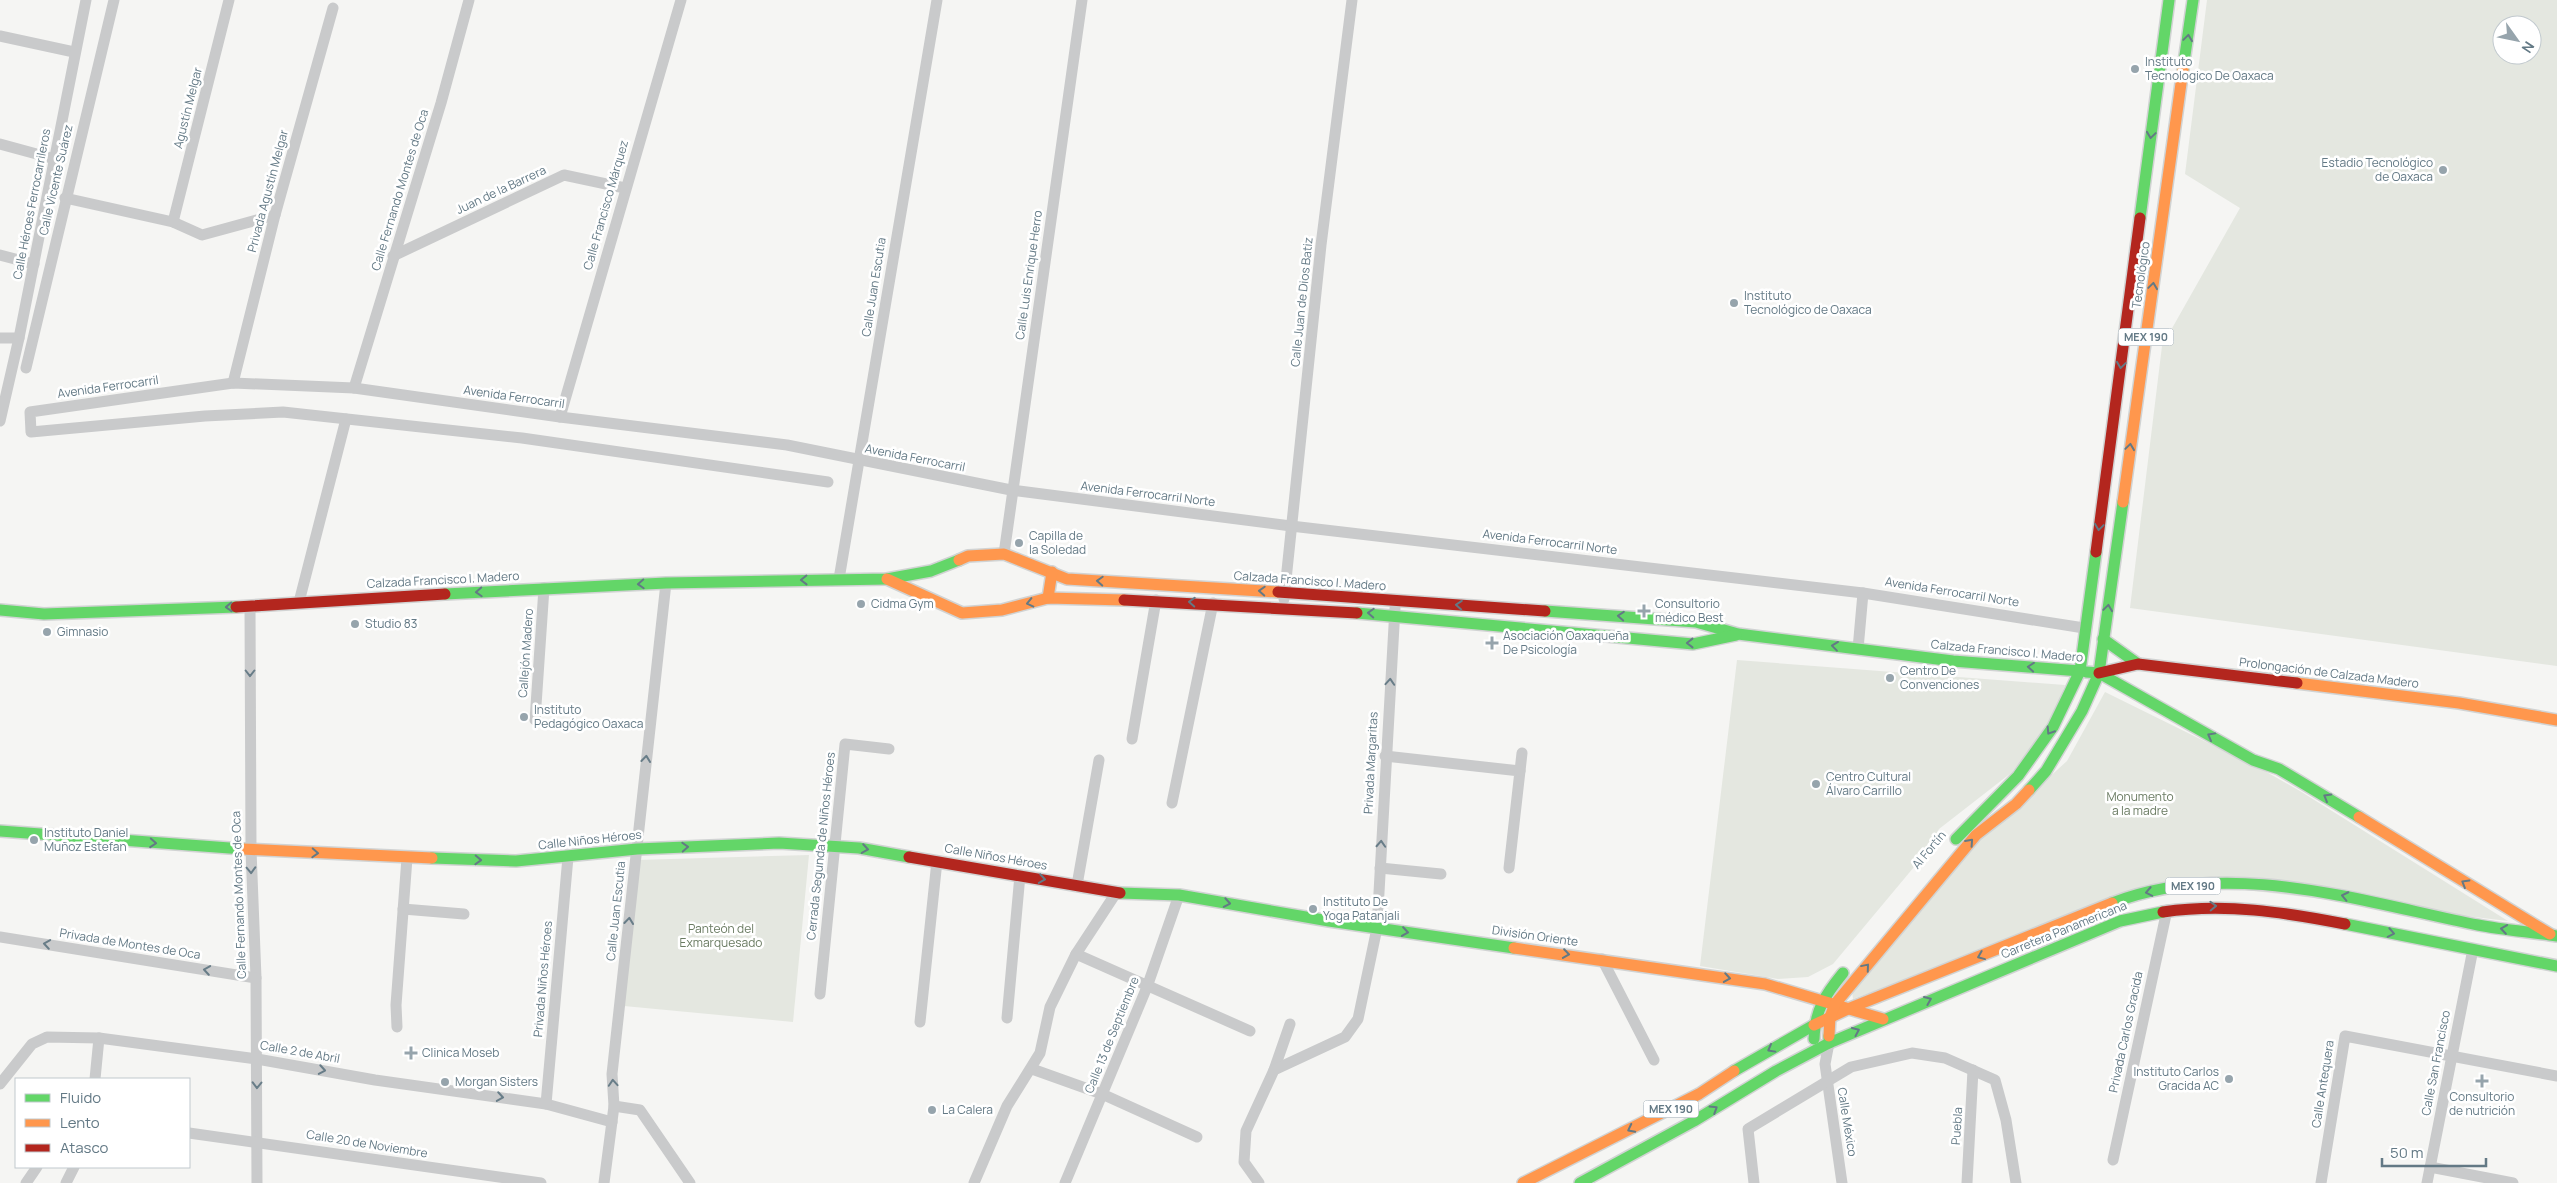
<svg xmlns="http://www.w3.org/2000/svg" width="2557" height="1183" font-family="Manrope,sans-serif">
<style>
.green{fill:#e4e7e0;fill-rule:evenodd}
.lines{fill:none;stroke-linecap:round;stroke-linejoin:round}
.fast-casing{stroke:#d1d3d3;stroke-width:14}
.slow-casing{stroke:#d1d3d3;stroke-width:14}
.jam-casing{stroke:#d1d3d3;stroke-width:14}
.street{stroke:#c9cacb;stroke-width:11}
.fast{stroke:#63d668;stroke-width:11}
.slow{stroke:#ff974d;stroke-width:11}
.jam{stroke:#b3261e;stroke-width:11}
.oneway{stroke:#637985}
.oneway2{stroke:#687d88}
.poi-dot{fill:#96a4ac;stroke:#fff;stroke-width:2}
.labels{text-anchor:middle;stroke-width:5;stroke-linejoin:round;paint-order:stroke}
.shield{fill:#fff;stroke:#92a1aa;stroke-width:1}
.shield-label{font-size:11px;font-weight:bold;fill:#637985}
.poi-label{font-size:12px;fill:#637985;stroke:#fff;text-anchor:start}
.street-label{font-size:12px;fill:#637985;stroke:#fff}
.park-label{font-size:12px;fill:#6a7b62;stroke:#fff}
</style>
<rect width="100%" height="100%" fill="#f5f5f3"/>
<g class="green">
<path d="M 2207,0 L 2557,0 L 2557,666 L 2130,608 L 2162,346 L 2240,208 L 2185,174 ZM 2502,25 L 2532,25 L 2532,55 L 2502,55 Z"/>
<path d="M 1737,660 L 2065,685 L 2049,727 L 2011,773 L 1939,829 L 1924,855 L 1833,964 L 1808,977 L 1778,979 L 1700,966 Z"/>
<path d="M 2105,692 L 2263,770 L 2300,791 L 2508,921 L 2178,882 L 1853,999 L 1852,991 L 1960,858 L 2067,761 Z"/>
<path d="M 809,855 L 793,1022 L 624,1006 L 637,860 Z"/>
</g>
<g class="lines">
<g class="fast-casing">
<g id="fast">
<path d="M 2183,69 L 2193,0"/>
<path d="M 2140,218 L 2169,0"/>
<path d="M 445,594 L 666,583 L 887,579 L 931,571 L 959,560"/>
<path d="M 0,610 L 44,614 L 236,607"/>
<path d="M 1545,611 L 1696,622 L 1738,634 L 1953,661 L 2080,671"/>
<path d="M 1357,613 L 1693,644 L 1736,635"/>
<path d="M 2103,639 L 2138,664"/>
<path d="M 2086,672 L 2099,673 L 2253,760 L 2279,769 L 2359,817"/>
<path d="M 2029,790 L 2046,771 L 2082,711 L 2099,673 L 2123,502"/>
<path d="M 0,831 L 243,849"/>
<path d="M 1956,839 L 2018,776 L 2053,727 L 2080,671 L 2096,552"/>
<path d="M 432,858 L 516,861 L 637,849 L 779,843 L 859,848 L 909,857"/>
<path d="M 1120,893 L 1179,895 L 1329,921 L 1514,948"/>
<path d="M 2112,903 C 2229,857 2362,902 2478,925 C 2504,930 2531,932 2557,936"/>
<path d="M 2345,924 L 2557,966"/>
<path d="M 1814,1039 C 1815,1010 1825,995 1843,973"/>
<path d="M 1829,1043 L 2120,921 L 2163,912"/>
<path d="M 1734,1071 L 1814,1025"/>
<path d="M 1580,1183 L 1694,1121 L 1776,1071 L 1829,1043 L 1829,1036"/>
</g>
</g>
<g class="slow-casing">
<g id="slow">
<path d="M 2123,502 L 2183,69"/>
<path d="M 959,560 L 968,556 L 1004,554 L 1067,579 L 1278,592"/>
<path d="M 887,579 L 962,613 L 1002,610 L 1048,598 L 1124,600"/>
<path d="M 1048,598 L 1052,572"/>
<path d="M 2297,683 L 2459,703 L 2557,720"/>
<path d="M 2359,817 L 2550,934"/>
<path d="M 243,849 L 432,858"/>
<path d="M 1514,948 L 1765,984 L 1883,1019"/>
<path d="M 1814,1025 L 1850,1008 L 2112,903"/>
<path d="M 1829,1036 L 1830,1017 L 1835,1004 L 1976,835 L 2016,804 L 2029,790"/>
<path d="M 1523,1183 L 1699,1094 L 1734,1071"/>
</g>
</g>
<g class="jam-casing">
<g id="jam">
<path d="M 2096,552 L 2140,218"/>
<path d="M 1278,592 L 1545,611"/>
<path d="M 1124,600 L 1357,613"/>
<path d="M 236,607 L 445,594"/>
<path d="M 2099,673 L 2138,664 L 2297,683"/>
<path d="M 909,857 L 1120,893"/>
<path d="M 2163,912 C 2225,903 2284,912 2345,924"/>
</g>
</g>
<g class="street">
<path d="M 0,36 L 74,52"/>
<path d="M 0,144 L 55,159"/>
<path d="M 65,198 L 173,222 L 202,235 L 275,215"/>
<path d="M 173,222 L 229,0"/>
<path d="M 0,255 L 34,264"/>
<path d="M 393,256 L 564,175 L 625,188"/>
<path d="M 0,338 L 19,338"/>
<path d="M 26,368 L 114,0"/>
<path d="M 233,383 L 275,215 L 333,8"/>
<path d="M 354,388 L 441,103 L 469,0"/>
<path d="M 560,417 L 681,0"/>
<path d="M 0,421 L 19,338 L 86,0"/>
<path d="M 828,482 L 522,438 L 283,412 L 205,416 L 31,432 L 30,412 L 233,383 L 354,388 L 560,417 L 787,445 L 1011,490 L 1291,526 L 1863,593 L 2084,628"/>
<path d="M 1004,554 L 1082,0"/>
<path d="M 839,579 L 937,0"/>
<path d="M 1284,599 L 1321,245 L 1352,0"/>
<path d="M 299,602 L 346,419"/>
<path d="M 250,606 L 251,850 L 256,978 L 257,1183"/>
<path d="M 1858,649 L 1863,593"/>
<path d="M 535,720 L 544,588"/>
<path d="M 1132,739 L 1156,600"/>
<path d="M 1385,756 L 1520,771 L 1509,868"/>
<path d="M 1520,771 L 1522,753"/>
<path d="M 1172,803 L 1213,603"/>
<path d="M 1380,868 L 1441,874"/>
<path d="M 1077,885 L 1099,760"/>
<path d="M 403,909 L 464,914"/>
<path d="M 0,937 L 256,978"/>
<path d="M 1076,954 L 1250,1031"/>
<path d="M 1602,959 L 1654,1060"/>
<path d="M 820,994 L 845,744 L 889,749"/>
<path d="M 1007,1018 L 1020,875"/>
<path d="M 920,1022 L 937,861"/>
<path d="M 397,1027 L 396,1005 L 407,858"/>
<path d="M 1829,1043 L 1825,1064 L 1842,1183"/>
<path d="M 1032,1069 L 1102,1094 L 1197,1137"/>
<path d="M 1274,1070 L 1290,1024"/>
<path d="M 95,1079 L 99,1038"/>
<path d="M 0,1084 L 32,1044 L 47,1037 L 99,1038 L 257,1059 L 375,1080 L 546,1104 L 612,1122"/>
<path d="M 546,1104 L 568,857"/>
<path d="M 614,1106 L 640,1110 L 690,1183"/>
<path d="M 189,1133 L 541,1183"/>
<path d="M 2113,1160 L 2167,910"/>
<path d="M 2430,1167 L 2513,1183"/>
<path d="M 26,1183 L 37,1167"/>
<path d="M 66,1183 L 74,1167"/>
<path d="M 604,1183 L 614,1106 L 612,1074 L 666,583"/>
<path d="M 974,1183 L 1007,1106 L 1040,1053 L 1050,1007 L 1076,954 L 1116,893"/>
<path d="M 1065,1183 L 1147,987 L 1179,895"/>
<path d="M 1259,1183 L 1244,1162 L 1246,1131 L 1274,1070 L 1345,1037 L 1358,1019 L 1377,928 L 1395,608"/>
<path d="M 1754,1183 L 1748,1129 L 1851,1067 L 1912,1053 L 1945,1058 L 1995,1080 L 2006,1120 L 2016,1183"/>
<path d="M 1967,1183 L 1973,1070"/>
<path d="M 2321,1183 L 2345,1036 L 2557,1076"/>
<path d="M 2427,1183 L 2473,949"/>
</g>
<use href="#fast" class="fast"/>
<use href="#slow" class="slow"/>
<use href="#jam" class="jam"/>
</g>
<defs><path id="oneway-chevron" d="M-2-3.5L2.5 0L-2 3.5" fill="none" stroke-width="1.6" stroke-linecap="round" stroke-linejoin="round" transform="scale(1.25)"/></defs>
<g class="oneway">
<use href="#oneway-chevron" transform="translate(2188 38) rotate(-82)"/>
<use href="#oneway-chevron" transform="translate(2151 135) rotate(98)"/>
<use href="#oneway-chevron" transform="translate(2153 286) rotate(-82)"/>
<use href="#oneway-chevron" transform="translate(2121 365) rotate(98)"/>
<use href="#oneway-chevron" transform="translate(2130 447) rotate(-82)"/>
<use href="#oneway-chevron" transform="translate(2099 527) rotate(98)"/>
<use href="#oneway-chevron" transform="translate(804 580) rotate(179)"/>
<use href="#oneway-chevron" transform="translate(1100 581) rotate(-177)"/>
<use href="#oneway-chevron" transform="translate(641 584) rotate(177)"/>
<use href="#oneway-chevron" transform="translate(1262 591) rotate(-177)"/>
<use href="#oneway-chevron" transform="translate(479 592) rotate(177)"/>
<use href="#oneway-chevron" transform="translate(1192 602) rotate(-177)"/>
<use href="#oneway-chevron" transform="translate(1030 603) rotate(167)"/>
<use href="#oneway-chevron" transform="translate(1459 605) rotate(-176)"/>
<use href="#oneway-chevron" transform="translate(229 607) rotate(178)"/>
<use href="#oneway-chevron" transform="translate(2108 608) rotate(-82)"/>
<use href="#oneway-chevron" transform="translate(1371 613) rotate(-177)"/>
<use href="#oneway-chevron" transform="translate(1621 616) rotate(-176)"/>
<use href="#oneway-chevron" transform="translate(1690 643) rotate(180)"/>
<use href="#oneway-chevron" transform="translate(1835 646) rotate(-173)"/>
<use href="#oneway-chevron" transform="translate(2031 667) rotate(-175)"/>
<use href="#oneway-chevron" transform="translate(2050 731) rotate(123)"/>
<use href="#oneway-chevron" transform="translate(2211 736) rotate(-151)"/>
<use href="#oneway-chevron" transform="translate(2327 797) rotate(-150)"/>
<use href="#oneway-chevron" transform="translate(1970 842) rotate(-48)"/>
<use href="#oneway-chevron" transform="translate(153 843) rotate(4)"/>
<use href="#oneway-chevron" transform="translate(685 847) rotate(-3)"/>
<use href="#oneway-chevron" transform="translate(865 849) rotate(9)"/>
<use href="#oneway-chevron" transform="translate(315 853) rotate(3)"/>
<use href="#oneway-chevron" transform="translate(478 860) rotate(2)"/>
<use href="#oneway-chevron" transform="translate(1042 879) rotate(9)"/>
<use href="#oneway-chevron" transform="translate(2465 883) rotate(-149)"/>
<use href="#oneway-chevron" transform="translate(2149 892) rotate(169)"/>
<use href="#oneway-chevron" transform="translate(2345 896) rotate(-168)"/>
<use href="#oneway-chevron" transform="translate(1227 903) rotate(10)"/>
<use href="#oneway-chevron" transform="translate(2213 906) rotate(-2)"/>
<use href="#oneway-chevron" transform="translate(2504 929) rotate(-172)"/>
<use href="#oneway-chevron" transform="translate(1405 932) rotate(8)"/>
<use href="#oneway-chevron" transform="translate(2391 933) rotate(11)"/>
<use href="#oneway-chevron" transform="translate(1566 954) rotate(8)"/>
<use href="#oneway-chevron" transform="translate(1981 956) rotate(158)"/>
<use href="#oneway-chevron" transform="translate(1866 967) rotate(-50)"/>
<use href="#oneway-chevron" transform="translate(1727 978) rotate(9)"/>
<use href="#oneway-chevron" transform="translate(1928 1000) rotate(-23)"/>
<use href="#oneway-chevron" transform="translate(1856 1031) rotate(-24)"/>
<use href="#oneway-chevron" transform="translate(1771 1049) rotate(151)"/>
<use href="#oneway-chevron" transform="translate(1714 1109) rotate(-32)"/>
<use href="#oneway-chevron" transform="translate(1631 1129) rotate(153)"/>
</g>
<g class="oneway2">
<use href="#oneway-chevron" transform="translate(250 673) rotate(90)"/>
<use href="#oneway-chevron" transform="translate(1390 682) rotate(-86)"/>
<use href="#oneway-chevron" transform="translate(646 759) rotate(-84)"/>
<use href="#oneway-chevron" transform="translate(1381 844) rotate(-87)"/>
<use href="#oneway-chevron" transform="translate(251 870) rotate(88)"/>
<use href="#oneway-chevron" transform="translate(629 921) rotate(-84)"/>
<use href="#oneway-chevron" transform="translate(47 944) rotate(-171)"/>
<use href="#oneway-chevron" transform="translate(207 970) rotate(-171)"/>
<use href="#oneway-chevron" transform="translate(322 1070) rotate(10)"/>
<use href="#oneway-chevron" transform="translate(613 1083) rotate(-94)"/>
<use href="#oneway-chevron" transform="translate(257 1085) rotate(91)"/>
<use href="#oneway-chevron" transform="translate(500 1097) rotate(9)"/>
</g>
<g class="poi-dot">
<circle cx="2135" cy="69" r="5"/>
<circle cx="2443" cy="170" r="5"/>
<circle cx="1734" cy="303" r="5"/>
<circle cx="1019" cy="543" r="5"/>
<circle cx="861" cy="604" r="5"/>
<path d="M1641.5 603.5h5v5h5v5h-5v5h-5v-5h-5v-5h5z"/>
<circle cx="355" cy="624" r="5"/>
<circle cx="47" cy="632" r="5"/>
<path d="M1489.5 635.5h5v5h5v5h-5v5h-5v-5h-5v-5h5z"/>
<circle cx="1890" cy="678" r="5"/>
<circle cx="524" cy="717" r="5"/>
<circle cx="1816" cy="784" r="5"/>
<circle cx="34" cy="840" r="5"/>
<circle cx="1313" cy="909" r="5"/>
<path d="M408.5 1045.5h5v5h5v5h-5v5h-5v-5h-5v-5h5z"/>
<circle cx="2229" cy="1079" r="5"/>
<path d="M2479.5 1073.5h5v5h5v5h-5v5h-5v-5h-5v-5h5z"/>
<circle cx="445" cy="1082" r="5"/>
<circle cx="932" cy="1110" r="5"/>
</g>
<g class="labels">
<g class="shield">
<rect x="2118.5" y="328.5" width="55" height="17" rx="4"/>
<rect x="2165.5" y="877.5" width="55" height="17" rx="4"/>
<rect x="1643.5" y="1100.5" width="55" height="17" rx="4"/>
</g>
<g class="shield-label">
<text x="2146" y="341">MEX 190</text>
<text x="2193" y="890">MEX 190</text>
<text x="1671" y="1113">MEX 190</text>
</g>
<g class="poi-label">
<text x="2145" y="66">Instituto<tspan x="2145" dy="14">Tecnologico De Oaxaca</tspan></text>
<text x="2433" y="167" text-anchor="end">Estadio Tecnológico<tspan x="2433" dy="14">de Oaxaca</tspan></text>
<text x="1744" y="300">Instituto<tspan x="1744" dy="14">Tecnológico de Oaxaca</tspan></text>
<text x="1029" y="540">Capilla de<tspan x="1029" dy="14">la Soledad</tspan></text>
<text x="871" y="608">Cidma Gym</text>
<text x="1655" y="608">Consultorio<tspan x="1655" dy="14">médico Best</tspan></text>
<text x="365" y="628">Studio 83</text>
<text x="57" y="636">Gimnasio</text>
<text x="1503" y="640">Asociación Oaxaqueña<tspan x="1503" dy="14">De Psicología</tspan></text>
<text x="1900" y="675">Centro De<tspan x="1900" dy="14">Convenciones</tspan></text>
<text x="534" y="714">Instituto<tspan x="534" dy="14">Pedagógico Oaxaca</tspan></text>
<text x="1826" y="781">Centro Cultural<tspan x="1826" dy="14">Álvaro Carrillo</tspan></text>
<text x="44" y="837">Instituto Daniel<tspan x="44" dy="14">Muñoz Estefan</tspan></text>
<text x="1323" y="906">Instituto De<tspan x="1323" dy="14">Yoga Patanjali</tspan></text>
<text x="422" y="1057">Clinica Moseb</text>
<text x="2219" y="1076" text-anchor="end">Instituto Carlos<tspan x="2219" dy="14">Gracida AC</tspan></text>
<text x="455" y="1086">Morgan Sisters</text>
<text x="2482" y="1101" text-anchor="middle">Consultorio<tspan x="2482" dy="14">de nutrición</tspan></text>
<text x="942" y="1114">La Calera</text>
</g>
<g class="street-label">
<text transform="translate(188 108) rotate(-76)" y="4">Agustín Melgar</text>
<text transform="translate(56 180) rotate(-77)" y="4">Calle Vicente Suárez</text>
<text transform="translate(400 190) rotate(-73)" y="4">Calle Fernando Montes de Oca</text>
<text transform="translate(501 190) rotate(-25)" y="4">Juan de la Barrera</text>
<text transform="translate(268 191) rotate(-75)" y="4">Privada Agustín Melgar</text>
<text transform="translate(32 204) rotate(-79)" y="4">Calle Héroes Ferrocarrileros</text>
<text transform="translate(606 205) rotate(-74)" y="4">Calle Francisco Márquez</text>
<text transform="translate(1029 275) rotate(-82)" y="4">Calle Luis Enrique Herro</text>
<text transform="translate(2141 275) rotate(-82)" y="4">Tecnológico</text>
<text transform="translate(874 287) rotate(-81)" y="4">Calle Juan Escutia</text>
<text transform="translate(1302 302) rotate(-84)" y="4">Calle Juan de Dios Batiz</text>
<text transform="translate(108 387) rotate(-8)" y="4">Avenida Ferrocarril</text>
<text transform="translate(514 397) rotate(8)" y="4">Avenida Ferrocarril</text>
<text transform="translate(915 458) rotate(11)" y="4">Avenida Ferrocarril</text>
<text transform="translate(1148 494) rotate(7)" y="4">Avenida Ferrocarril Norte</text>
<text transform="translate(1550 542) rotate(7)" y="4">Avenida Ferrocarril Norte</text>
<text transform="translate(443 580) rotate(-3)" y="4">Calzada Francisco I. Madero</text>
<text transform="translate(1310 581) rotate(4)" y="4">Calzada Francisco I. Madero</text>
<text transform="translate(1952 592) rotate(9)" y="4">Avenida Ferrocarril Norte</text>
<text transform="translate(2007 651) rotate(5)" y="4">Calzada Francisco I. Madero</text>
<text transform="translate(526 653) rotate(-86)" y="4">Callejón Madero</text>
<text transform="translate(2329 673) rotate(7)" y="4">Prolongación de Calzada Madero</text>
<text transform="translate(1371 763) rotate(-87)" y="4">Privada Margaritas</text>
<text transform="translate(590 840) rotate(-6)" y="4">Calle Niños Héroes</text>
<text transform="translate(821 846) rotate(-84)" y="4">Cerrada Segunda de Niños Héroes</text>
<text transform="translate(1929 850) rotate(-50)" y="4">Al Fortín</text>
<text transform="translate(996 857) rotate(10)" y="4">Calle Niños Héroes</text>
<text transform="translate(239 895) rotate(-92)" y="4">Calle Fernando Montes de Oca</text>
<text transform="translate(616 911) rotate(-84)" y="4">Calle Juan Escutia</text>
<text transform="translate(2064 930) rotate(-22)" y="4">Carretera Panamericana</text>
<text transform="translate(1535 936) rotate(8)" y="4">División Oriente</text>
<text transform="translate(130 944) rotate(9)" y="4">Privada de Montes de Oca</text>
<text transform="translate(543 979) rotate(-85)" y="4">Privada Niños Héroes</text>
<text transform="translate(2126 1032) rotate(-78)" y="4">Privada Carlos Gracida</text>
<text transform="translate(1112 1035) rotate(-68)" y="4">Calle 13 de Septiembre</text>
<text transform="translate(300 1052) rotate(10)" y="4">Calle 2 de Abril</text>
<text transform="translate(2436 1063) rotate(-79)" y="4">Calle San Francisco</text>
<text transform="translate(2323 1084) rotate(-81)" y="4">Calle Antequera</text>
<text transform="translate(1847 1122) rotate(81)" y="4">Calle México</text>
<text transform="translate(1957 1126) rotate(-86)" y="4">Puebla</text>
<text transform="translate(367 1144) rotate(9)" y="4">Calle 20 de Noviembre</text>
</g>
<g class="park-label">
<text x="2140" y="801">Monumento<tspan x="2140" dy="14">a la madre</tspan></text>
<text x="721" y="933">Panteón del<tspan x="721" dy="14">Exmarquesado</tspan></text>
</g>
</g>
<rect x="15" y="1078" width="175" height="90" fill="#ffffff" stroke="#c1c9ce"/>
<rect x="25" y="1094" width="25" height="8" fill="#63d668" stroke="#c1c9ce"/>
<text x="60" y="1103" font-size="15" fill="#637985">Fluido</text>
<rect x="25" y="1119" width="25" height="8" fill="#ff974d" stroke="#c1c9ce"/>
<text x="60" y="1128" font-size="15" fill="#637985">Lento</text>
<rect x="25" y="1144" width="25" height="8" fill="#b3261e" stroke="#c1c9ce"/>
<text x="60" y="1153" font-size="15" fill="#637985">Atasco</text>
<g transform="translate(2517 40) rotate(123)"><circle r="24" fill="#ffffff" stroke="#c1c9ce"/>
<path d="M0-4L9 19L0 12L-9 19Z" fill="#96a4ac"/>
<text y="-8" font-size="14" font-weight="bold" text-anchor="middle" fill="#637985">N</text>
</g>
<path d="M2382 1158v8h104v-8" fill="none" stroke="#637985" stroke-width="2.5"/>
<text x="2390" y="1158" font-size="15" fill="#637985" stroke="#ffffff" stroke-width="4" paint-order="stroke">50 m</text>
</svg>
